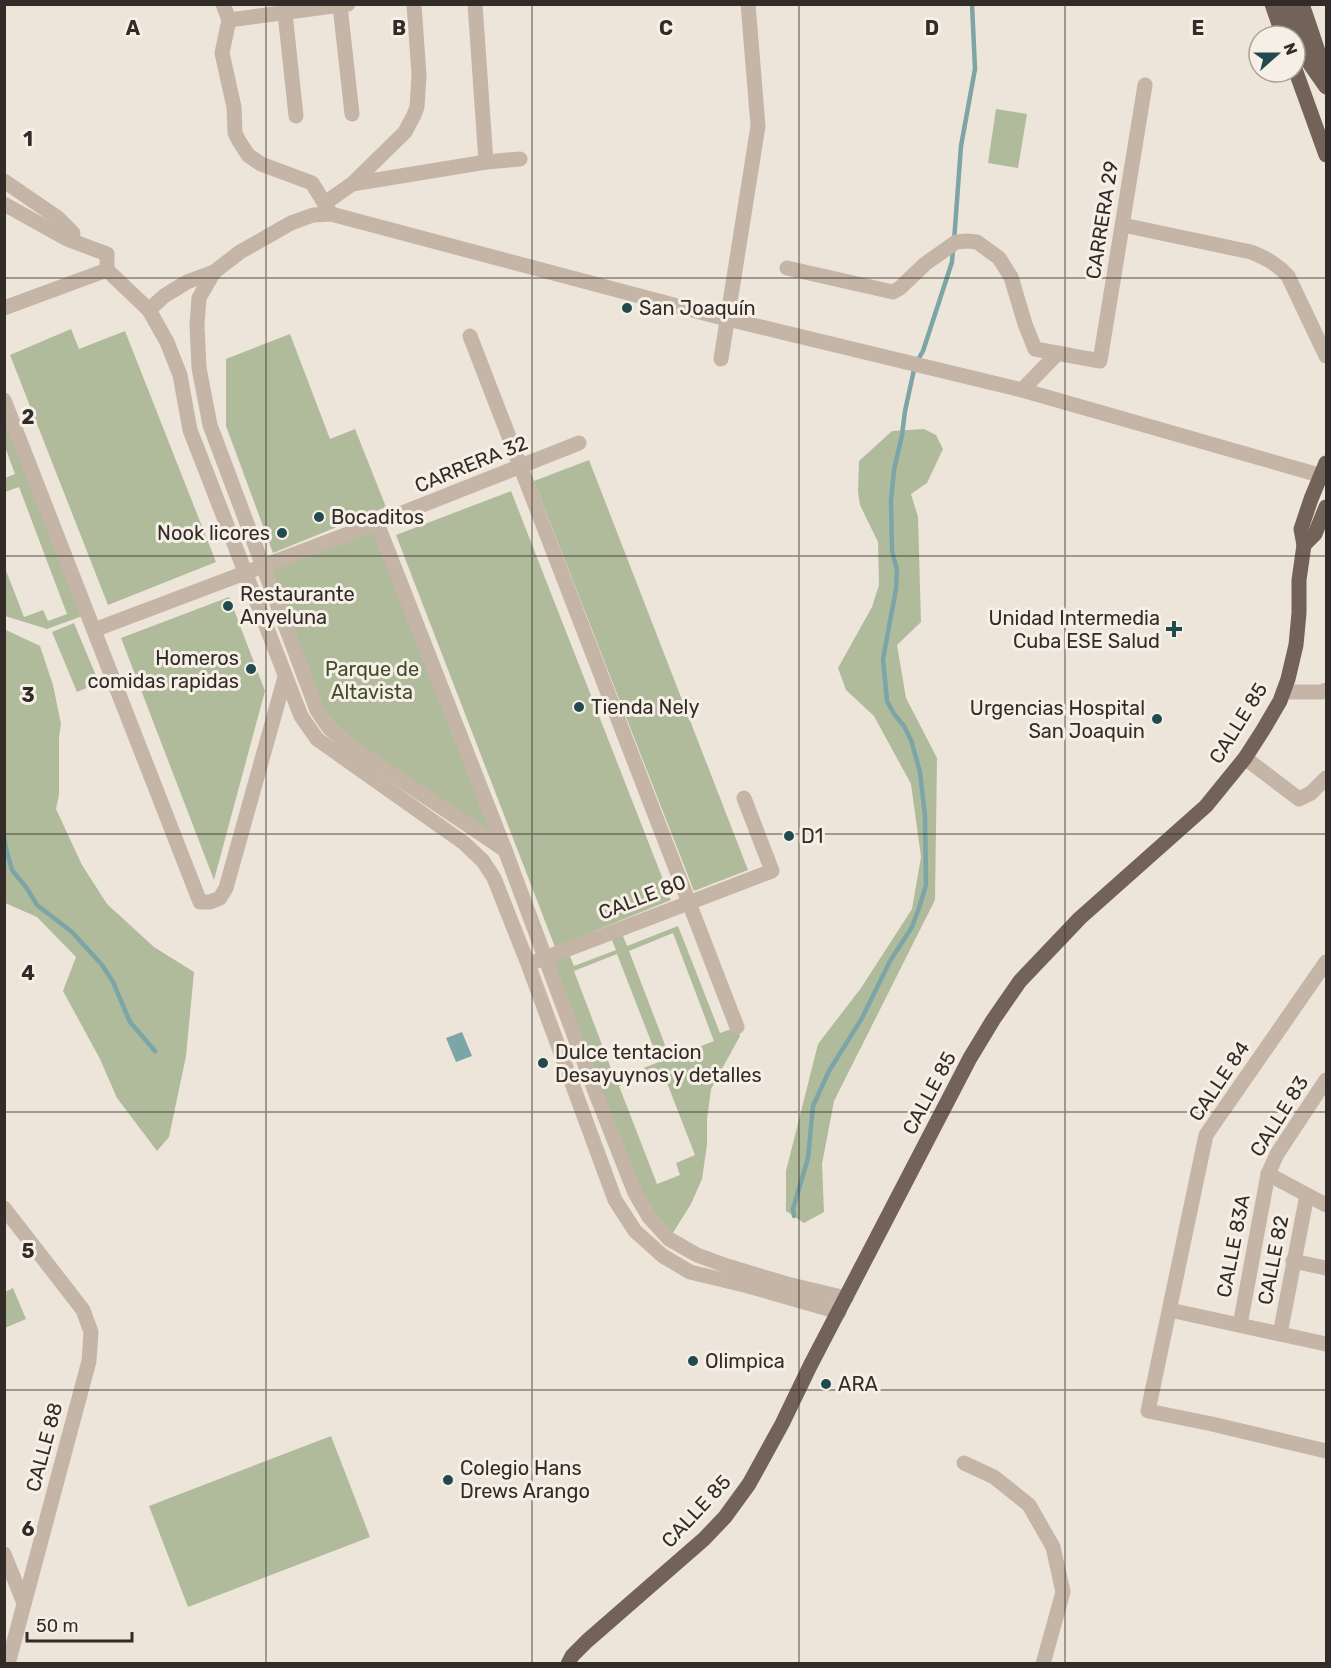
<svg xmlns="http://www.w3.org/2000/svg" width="1331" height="1668" font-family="Rubik,sans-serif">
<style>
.green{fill:#b0bb9b;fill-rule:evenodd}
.water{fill:#7ca5a8}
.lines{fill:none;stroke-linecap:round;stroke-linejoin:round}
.stream{stroke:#7ca5a8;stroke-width:4.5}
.minor{stroke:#c5b5a7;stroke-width:15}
.major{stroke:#726259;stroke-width:15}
.grid{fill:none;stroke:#322b27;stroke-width:1.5;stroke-opacity:0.55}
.poi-dot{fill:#214a4f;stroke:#f6efe5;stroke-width:2}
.labels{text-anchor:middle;stroke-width:6;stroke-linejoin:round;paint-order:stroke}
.street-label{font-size:20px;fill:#322b27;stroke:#f6efe5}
.poi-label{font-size:20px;fill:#322b27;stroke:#f6efe5;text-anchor:start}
.park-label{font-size:20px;fill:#414d2d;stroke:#f6efe5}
.grid-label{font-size:20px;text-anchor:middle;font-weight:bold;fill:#322b27;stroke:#f6efe5;stroke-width:6;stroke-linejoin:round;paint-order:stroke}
</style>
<rect width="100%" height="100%" fill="#eee5da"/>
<g class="green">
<path d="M 996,109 L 1027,114 L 1018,168 L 988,163 Z"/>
<path d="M 71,329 L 79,349 L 125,331 L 216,562 L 108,605 L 10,355 Z"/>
<path d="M 290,334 L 330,439 L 355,429 L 386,507 L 273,553 L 226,426 L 226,359 Z"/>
<path d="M 4,400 L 88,614 L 47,629 L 5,616 L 5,568 L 24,617 L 43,610 L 48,621 L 67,614 L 19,487 L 5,492 L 5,478 L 15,474 L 5,447 Z"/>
<path d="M 924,429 L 936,435 L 943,449 L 927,483 L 911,494 L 918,517 L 921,622 L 897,645 L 906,698 L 937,758 L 935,900 L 834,1101 L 822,1164 L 824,1212 L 804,1223 L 786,1211 L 786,1171 L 818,1044 L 861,988 L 912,909 L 921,857 L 911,784 L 874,716 L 846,690 L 838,668 L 872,607 L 879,585 L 878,542 L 860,505 L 858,492 L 859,461 L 892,431 Z"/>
<path d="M 589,460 L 748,870 L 694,891 L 534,481 Z"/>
<path d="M 511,491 L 671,900 L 555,947 L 396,535 Z"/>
<path d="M 377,523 L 505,850 L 329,728 L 263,567 Z"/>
<path d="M 229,597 L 265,691 L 214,880 L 121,638 Z"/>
<path d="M 74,623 L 99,683 L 77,692 L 52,632 Z"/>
<path d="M 4,629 L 40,646 L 53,685 L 61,724 L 59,737 L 59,795 L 56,809 L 82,865 L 107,904 L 154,947 L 194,972 L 186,1056 L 169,1137 L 157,1151 L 117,1098 L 100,1059 L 63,991 L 76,957 L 37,917 L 5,903 Z"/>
<path d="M 678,926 L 720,1033 L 737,1027 L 740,1036 L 711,1089 L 707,1119 L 707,1145 L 702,1179 L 691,1204 L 669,1239 L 649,1217 L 544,958 L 567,949 L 574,966 L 616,950 L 609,933 L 620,928 L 627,946 ZM 673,933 L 714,1041 L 670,1058 L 629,951 ZM 617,954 L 659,1062 L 615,1079 L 574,971 ZM 662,1070 L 695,1155 L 676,1163 L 680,1175 L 657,1184 L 619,1086 Z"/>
<path d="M 13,1288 L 26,1319 L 5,1328 L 5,1292 Z"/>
<path d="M 331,1436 L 370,1537 L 188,1607 L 149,1506 Z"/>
</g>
<path class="water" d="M 462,1032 L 472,1056 L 456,1062 L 446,1038 Z"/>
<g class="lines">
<g class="stream">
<path d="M 954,241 L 961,146 L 975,69 L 972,4"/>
<path d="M 4,836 L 6,848 L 12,870 L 26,887 L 37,905 L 72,932 L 102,965 L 113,982 L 130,1022 L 155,1051"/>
<path d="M 794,1216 L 793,1209 L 808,1158 L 813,1106 L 829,1071 L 862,1018 L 890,961 L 912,927 L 919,908 L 926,885 L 925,816 L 920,772 L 911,740 L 904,726 L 894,714 L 887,701 L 883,659 L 896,589 L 897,570 L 892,551 L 891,500 L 894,470 L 902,435 L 905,411 L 915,365 L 923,351 L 952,262 L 953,249"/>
</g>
<g class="minor">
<path d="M 223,4 L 229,20 L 222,53 L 234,107 L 235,133 L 239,141 L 248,155 L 261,164 L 312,183 L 331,214"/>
<path d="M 475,4 L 486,162"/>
<path d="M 340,6 L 352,114"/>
<path d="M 285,13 L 296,116"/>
<path d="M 229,20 L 348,4"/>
<path d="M 4,181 L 58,218 L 73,233 L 72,240"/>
<path d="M 352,184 L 486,162 L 520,159"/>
<path d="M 325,203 L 352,184 L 405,132 L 414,115 L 417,107 L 419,75 L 414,4"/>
<path d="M 4,204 L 67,239 L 107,254 L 107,270 L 149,310 L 167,342 L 180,375 L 190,430 L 301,716 L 317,739 L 464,843 L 483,861 L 494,878 L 528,964 L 615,1200 L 635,1231 L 663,1256 L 690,1272 L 748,1286 L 839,1312"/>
<path d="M 1123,225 L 1251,252 C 1266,258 1277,264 1288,276 L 1326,356"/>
<path d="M 787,268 L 893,292 L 900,288 L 925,264 L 956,242 L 967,241 L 977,242 L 999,258 L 1011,277 L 1025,324 L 1035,349 L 1100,361 L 1145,85"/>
<path d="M 214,272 L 199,298 L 197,325 L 199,368 L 210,425 L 317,710 L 329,728 L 349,745 L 505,850"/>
<path d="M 4,308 L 107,270"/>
<path d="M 149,310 L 164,296 L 187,282 L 214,272 L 240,252 L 291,223 L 313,215 L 331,214 L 715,316 L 1022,390 L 1326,477"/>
<path d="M 470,336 L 737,1027"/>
<path d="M 721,359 L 758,126 L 748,4"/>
<path d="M 1022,390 L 1058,353"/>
<path d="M 4,400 L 200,902 L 210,902 L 220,898 L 226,888 L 285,677"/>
<path d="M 377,523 L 505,850 L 596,1094 L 635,1193 L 649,1217 L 669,1239 L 697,1255 L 727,1266 L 787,1284 L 846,1298"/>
<path d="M 94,630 L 377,523 L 579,443"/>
<path d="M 1283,692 L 1322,692 L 1326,690"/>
<path d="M 1245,758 L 1299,799 L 1311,793 L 1326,778"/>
<path d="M 537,961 L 772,871 L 744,798"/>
<path d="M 1326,962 L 1206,1135 L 1148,1411 L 1212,1424 L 1326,1451"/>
<path d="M 1268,1174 L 1326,1205"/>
<path d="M 4,1208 L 83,1310 L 91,1332 L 89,1361 L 8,1664"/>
<path d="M 1293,1261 L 1326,1268"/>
<path d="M 1170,1310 L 1326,1344"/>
<path d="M 1240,1325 L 1268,1174 L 1277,1154 L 1326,1080"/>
<path d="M 1280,1334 L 1307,1195"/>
<path d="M 964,1463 L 994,1477 L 1029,1505 L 1053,1547 L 1063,1592 L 1043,1664"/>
<path d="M 4,1554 L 24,1603"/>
</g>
<g class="major">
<path d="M 1272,4 L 1283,36"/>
<path d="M 1287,4 L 1305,57 L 1326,87"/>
<path d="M 1302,4 L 1326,75"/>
<path d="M 1295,69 L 1326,155"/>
<path d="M 1304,545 L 1315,534 L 1326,507"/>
<path d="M 568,1664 L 572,1656 L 587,1641 L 704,1539 L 725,1517 L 749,1484 L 782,1424 L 810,1366 L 970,1058 L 993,1020 L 1020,981 L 1080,918 L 1206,806 L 1245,758 L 1263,730 L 1280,701 L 1288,679 L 1296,645 L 1299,613 L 1299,580 L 1304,545 L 1301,529 L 1311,499 L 1326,463"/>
</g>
</g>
<path class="grid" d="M 266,4 L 266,1664M 532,4 L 532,1664M 799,4 L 799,1664M 1065,4 L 1065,1664M 4,278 L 1326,278M 4,556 L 1326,556M 4,834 L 1326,834M 4,1112 L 1326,1112M 4,1390 L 1326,1390"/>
<g class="poi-dot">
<circle cx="627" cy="308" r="6"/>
<circle cx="319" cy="517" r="6"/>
<circle cx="282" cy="533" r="6"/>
<circle cx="228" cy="606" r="6"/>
<path d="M1171 620h6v6h6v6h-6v6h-6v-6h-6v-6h6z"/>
<circle cx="251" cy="669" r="6"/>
<circle cx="579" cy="707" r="6"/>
<circle cx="1157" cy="719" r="6"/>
<circle cx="789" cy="836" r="6"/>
<circle cx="543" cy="1063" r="6"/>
<circle cx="693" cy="1361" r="6"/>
<circle cx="826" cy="1384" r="6"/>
<circle cx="448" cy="1480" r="6"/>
</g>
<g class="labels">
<g class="street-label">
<text transform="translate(1102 220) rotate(-81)" y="7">CARRERA 29</text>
<text transform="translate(471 464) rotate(-22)" y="7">CARRERA 32</text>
<text transform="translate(1238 723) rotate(-58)" y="7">CALLE 85</text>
<text transform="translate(642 897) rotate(-21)" y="7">CALLE 80</text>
<text transform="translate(1219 1081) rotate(-56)" y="7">CALLE 84</text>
<text transform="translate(929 1093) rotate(-62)" y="7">CALLE 85</text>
<text transform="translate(1279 1116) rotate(-58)" y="7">CALLE 83</text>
<text transform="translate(1233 1246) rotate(-79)" y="7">CALLE 83A</text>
<text transform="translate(1273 1260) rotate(-79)" y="7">CALLE 82</text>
<text transform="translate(44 1447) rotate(-75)" y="7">CALLE 88</text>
<text transform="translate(696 1511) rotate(-47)" y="7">CALLE 85</text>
</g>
<g class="poi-label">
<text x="639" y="315">San Joaquín</text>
<text x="331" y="524">Bocaditos</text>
<text x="270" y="540" text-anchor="end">Nook licores</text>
<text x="240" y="601">Restaurante<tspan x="240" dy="23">Anyeluna</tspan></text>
<text x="1160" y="625" text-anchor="end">Unidad Intermedia<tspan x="1160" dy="23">Cuba ESE Salud</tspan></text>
<text x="239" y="665" text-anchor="end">Homeros<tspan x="239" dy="23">comidas rapidas</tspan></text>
<text x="591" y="714">Tienda Nely</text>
<text x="1145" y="715" text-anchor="end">Urgencias Hospital<tspan x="1145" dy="23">San Joaquin</tspan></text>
<text x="801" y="843">D1</text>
<text x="555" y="1059">Dulce tentacion<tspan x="555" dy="23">Desayuynos y detalles</tspan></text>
<text x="705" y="1368">Olimpica</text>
<text x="838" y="1391">ARA</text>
<text x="460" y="1475">Colegio Hans<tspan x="460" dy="23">Drews Arango</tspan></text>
</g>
<g class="park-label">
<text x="372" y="676">Parque de<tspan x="372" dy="23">Altavista</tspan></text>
</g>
</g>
<g class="grid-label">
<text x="133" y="35">A</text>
<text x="399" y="35">B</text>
<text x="666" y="35">C</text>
<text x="932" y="35">D</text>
<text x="1198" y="35">E</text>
<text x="28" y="146">1</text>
<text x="28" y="424">2</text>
<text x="28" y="702">3</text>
<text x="28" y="980">4</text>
<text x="28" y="1258">5</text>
<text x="28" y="1536">6</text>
</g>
<rect width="1331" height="1668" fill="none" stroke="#322b27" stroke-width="12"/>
<g transform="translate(1277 54) rotate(69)"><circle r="28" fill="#f6efe5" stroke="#a8a199" stroke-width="1.5"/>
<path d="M0-4.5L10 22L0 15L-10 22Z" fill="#214a4f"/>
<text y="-9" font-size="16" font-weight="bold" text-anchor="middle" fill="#322b27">N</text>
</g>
<path d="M27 1632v9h105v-9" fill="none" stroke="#322b27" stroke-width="3"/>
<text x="36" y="1632" font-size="18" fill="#322b27" stroke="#f6efe5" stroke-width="4.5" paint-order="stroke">50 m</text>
</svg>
